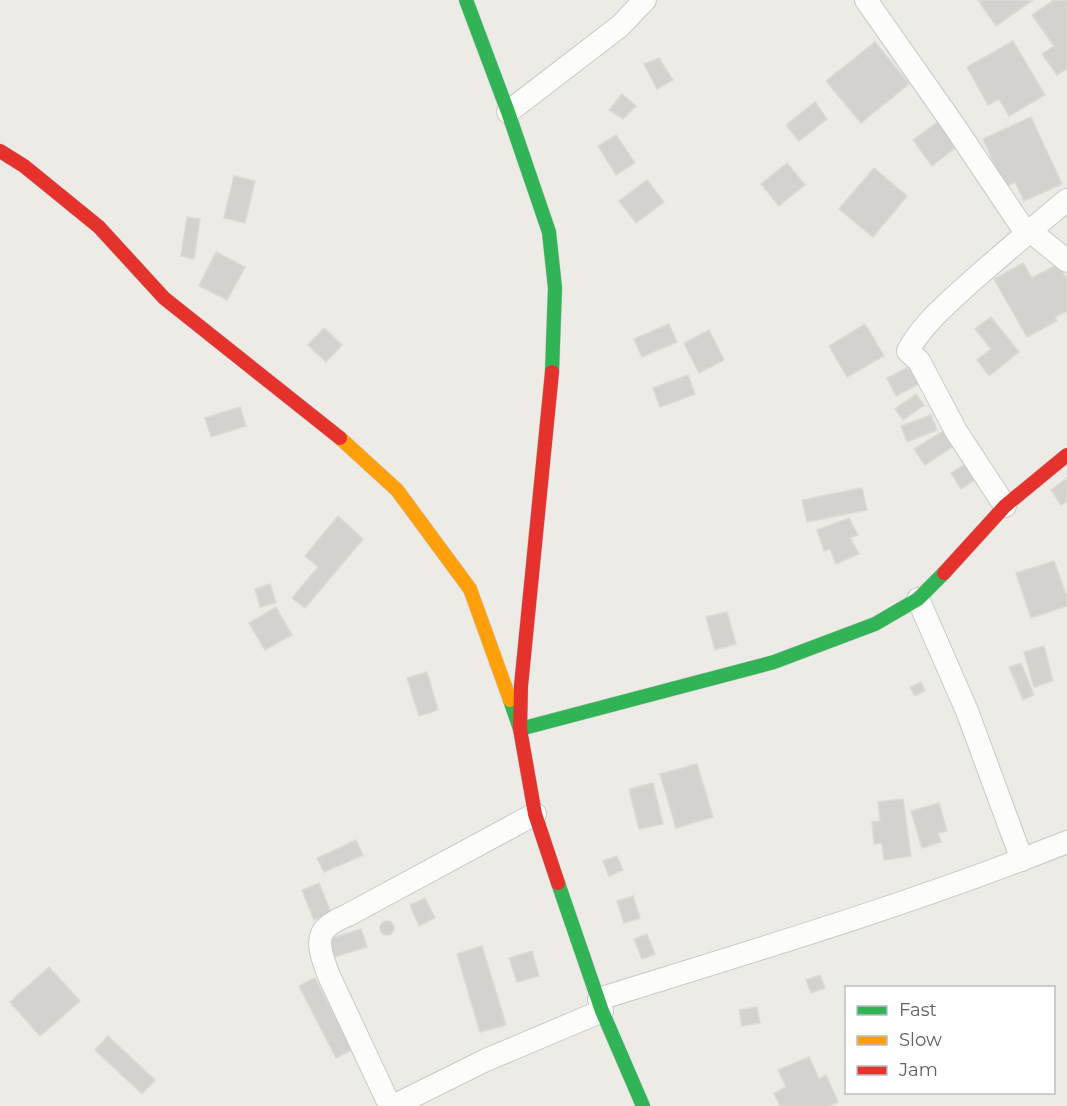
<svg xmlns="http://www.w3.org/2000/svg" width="1067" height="1106" font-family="Montserrat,sans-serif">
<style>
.building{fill:#d3d2cf;stroke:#dcdad5;stroke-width:1.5}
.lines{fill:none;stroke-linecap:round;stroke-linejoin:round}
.street-casing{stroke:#c8c8c7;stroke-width:24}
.fast-casing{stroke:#c9caca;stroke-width:15}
.slow-casing{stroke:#c9caca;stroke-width:15}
.jam-casing{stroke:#c9caca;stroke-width:15}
.street{stroke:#fcfcfb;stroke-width:22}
.fast{stroke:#30b455;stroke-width:14}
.slow{stroke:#ff9f0a;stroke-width:14}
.jam{stroke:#e5322d;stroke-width:14}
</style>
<rect width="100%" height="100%" fill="#ecebe6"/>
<g class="building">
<path d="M 978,0 L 1033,0 L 996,26 Z"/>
<path d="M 1054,0 L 1067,1 L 1067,69 L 1057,75 L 1042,54 L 1054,46 L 1032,15 Z"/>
<path d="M 1013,41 L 1045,95 L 1009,116 L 999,99 L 988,105 L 967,67 Z"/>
<path d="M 875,42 L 909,84 L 861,123 L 826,81 Z"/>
<path d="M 659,58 L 673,80 L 657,89 L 644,64 Z"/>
<path d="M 622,94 L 636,106 L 623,119 L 609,110 Z"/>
<path d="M 815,102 L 827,119 L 799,141 L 786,125 Z"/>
<path d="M 1031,117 L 1062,184 L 1024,201 L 1015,182 L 1005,187 L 983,139 Z"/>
<path d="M 942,119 L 961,143 L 932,166 L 913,140 Z"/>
<path d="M 616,135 L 635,163 L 616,175 L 598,146 Z"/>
<path d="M 787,163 L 805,185 L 779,206 L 761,184 Z"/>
<path d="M 874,168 L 907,196 L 873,237 L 839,209 Z"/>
<path d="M 234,176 L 255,181 L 245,223 L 224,218 Z"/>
<path d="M 647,180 L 664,202 L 636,223 L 619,201 Z"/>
<path d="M 187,217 L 200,219 L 194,259 L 181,256 Z"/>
<path d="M 216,252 L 245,267 L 227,300 L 199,286 Z"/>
<path d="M 1023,263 L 1032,278 L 1058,264 L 1067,279 L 1067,311 L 1055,317 L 1057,321 L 1027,337 L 994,279 Z"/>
<path d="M 991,317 L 1019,352 L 989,376 L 977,360 L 991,349 L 975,329 Z"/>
<path d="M 669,324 L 677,342 L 642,357 L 634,339 Z"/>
<path d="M 865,324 L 884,356 L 847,377 L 829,346 Z"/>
<path d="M 324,328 L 342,345 L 326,362 L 308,345 Z"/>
<path d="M 709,330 L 724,360 L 699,373 L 684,343 Z"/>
<path d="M 914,364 L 923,382 L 896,396 L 887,378 Z"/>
<path d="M 688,375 L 695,394 L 660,407 L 653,388 Z"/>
<path d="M 916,394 L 924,405 L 903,420 L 895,409 Z"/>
<path d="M 240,407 L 246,426 L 211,437 L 205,418 Z"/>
<path d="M 931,415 L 937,430 L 907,442 L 901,426 Z"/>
<path d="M 945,430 L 954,446 L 925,465 L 914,449 Z"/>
<path d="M 970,461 L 979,477 L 961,489 L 951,473 Z"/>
<path d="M 1067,478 L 1067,501 L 1061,505 L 1051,490 Z"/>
<path d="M 862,488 L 867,510 L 807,522 L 802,500 Z"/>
<path d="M 338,516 L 363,539 L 305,608 L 292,598 L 318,567 L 305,556 Z"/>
<path d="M 849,518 L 858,535 L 850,538 L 859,554 L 836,564 L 830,549 L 824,551 L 817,530 Z"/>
<path d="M 1054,561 L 1067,597 L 1067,606 L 1031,618 L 1016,573 Z"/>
<path d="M 270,584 L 276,603 L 260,607 L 255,589 Z"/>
<path d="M 276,607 L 292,635 L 265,650 L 249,623 Z"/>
<path d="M 727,612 L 736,644 L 715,650 L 706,617 Z"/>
<path d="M 1044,646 L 1053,681 L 1034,687 L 1024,652 Z"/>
<path d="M 1021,663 L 1034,695 L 1023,700 L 1009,667 Z"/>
<path d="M 427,672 L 438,710 L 419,716 L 407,678 Z"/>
<path d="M 921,682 L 925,691 L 915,696 L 910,687 Z"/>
<path d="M 697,764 L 713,817 L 676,828 L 660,774 Z"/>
<path d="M 653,783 L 663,824 L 639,829 L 629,789 Z"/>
<path d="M 903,799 L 911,856 L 884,860 L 882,843 L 874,844 L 872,822 L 880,821 L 878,802 Z"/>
<path d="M 939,803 L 947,831 L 938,833 L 941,842 L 922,848 L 911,811 Z"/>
<path d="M 356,840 L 363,855 L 324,872 L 317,858 Z"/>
<path d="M 617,856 L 623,870 L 609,876 L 603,861 Z"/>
<path d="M 319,883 L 331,913 L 314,920 L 302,890 Z"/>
<path d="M 633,896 L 640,918 L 624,923 L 617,901 Z"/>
<path d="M 425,898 L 435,918 L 419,926 L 410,905 Z"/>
<circle cx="387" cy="928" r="7"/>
<path d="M 361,929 L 367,947 L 334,957 L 329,939 Z"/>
<path d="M 647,934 L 655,954 L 642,959 L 634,939 Z"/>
<path d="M 482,946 L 506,1025 L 480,1032 L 457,954 Z"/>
<path d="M 532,951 L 539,976 L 517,982 L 509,958 Z"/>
<path d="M 49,967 L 80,1001 L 40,1036 L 10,1002 Z"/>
<path d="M 820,975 L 825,988 L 811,993 L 806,980 Z"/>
<path d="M 315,978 L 352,1050 L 336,1058 L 299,986 Z"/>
<path d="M 757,1007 L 760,1023 L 742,1026 L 739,1010 Z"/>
<path d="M 108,1036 L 155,1080 L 142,1094 L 95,1050 Z"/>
<path d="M 809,1057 L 819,1079 L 826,1075 L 838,1102 L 829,1106 L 780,1106 L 774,1093 L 786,1087 L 778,1070 Z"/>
</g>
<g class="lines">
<g class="street-casing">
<g id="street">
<path d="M 866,0 L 955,127 L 1026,233"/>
<path d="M 508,112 L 620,26 L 645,0"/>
<path d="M 1029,230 L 1067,261"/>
<path d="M 1005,506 L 956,431 L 919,361 L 908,351 C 922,324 950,301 973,280 C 1004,253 1035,226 1067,200"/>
<path d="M 918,599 L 967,711 L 1022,860"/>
<path d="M 599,999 C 756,950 914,903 1067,842"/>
<path d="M 390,1106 L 329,976 C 324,962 313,939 327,927 C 332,922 341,918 348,915 L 535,814"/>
<path d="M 393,1106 L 486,1060 L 602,1011"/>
</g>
</g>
<g class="fast-casing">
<g id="fast">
<path d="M 466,0 L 508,112 L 549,232 L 555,288 L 552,372"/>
<path d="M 510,700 L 520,729 L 774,662 L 875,624 L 918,599 L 944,573"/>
<path d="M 558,883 L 602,1011 L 643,1106"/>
</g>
</g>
<g class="slow-casing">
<path id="slow" d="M 340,438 L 397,490 L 470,589 L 510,700"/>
</g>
<g class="jam-casing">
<g id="jam">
<path d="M 0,151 L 24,166 L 99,227 L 164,298 L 340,438"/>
<path d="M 552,372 L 521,686 L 520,729 L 535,814 L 558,883"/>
<path d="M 944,573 L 1005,506 L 1067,455"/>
</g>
</g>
<use href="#street" class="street"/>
<use href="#fast" class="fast"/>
<use href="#slow" class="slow"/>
<use href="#jam" class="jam"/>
</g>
<rect x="845" y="986" width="210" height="108" fill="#ffffff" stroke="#bdbfc1" stroke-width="1.5"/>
<rect x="857" y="1006" width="30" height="9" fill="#30b455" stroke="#bdbfc1" stroke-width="1.5"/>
<text x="899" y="1016" font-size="18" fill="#5b6065">Fast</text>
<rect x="857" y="1036" width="30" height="9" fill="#ff9f0a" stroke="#bdbfc1" stroke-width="1.5"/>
<text x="899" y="1046" font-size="18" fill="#5b6065">Slow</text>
<rect x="857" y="1066" width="30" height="9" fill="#e5322d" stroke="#bdbfc1" stroke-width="1.5"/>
<text x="899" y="1076" font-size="18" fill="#5b6065">Jam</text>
</svg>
